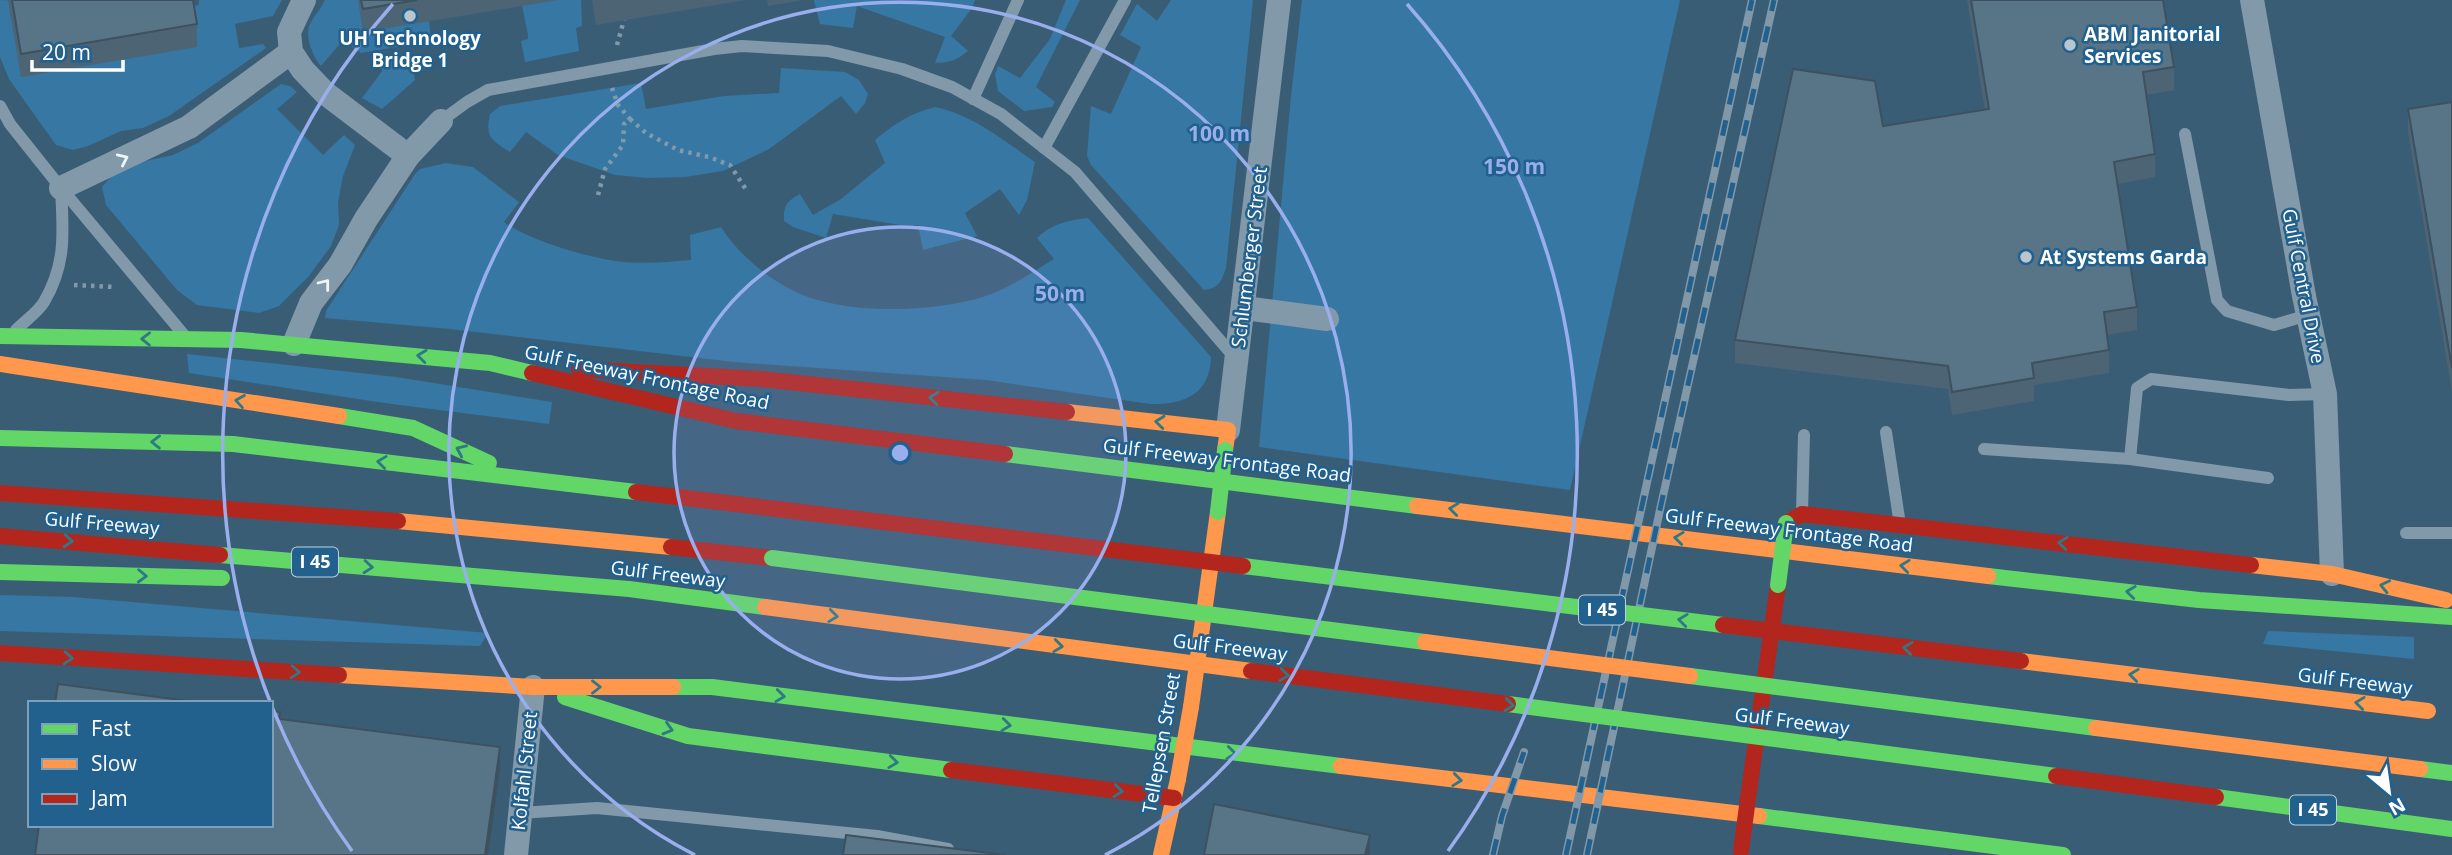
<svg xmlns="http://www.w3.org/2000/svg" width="2452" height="855" font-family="'Open Sans',sans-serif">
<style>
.green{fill:#3777a4}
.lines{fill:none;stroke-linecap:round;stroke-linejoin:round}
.path{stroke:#8199a9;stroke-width:4.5;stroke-dasharray:3.5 5;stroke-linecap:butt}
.lane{stroke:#8199a9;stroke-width:12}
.street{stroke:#8199a9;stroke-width:24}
.fast{stroke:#63d668;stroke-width:16}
.slow{stroke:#ff974d;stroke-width:16}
.jam{stroke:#b3261e;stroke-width:16}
.rail-casing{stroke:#8198a9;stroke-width:8}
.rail{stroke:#22618e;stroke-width:5;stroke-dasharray:16;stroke-linecap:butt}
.fast-bridge{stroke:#63d668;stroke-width:16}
.slow-bridge{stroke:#ff974d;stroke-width:16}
.jam-bridge{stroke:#b3261e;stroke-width:16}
.wall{fill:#4c6474}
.shaded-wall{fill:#3e515e}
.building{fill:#587487;stroke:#3e515e;stroke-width:2}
.oneway{stroke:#f2f5f6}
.oneway2{stroke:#2f7886}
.ring{fill:none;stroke:#99afed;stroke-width:3.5}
.poi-dot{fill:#bac6cf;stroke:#22618e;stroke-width:2.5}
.labels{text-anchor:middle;stroke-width:5;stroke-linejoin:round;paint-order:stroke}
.shield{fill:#22618e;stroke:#bdd0dd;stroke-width:2}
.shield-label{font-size:18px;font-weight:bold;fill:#fff}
.poi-label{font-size:19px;font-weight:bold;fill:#fff;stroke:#22618e;text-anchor:start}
.street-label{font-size:19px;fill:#fff;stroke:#22618e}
.centre{fill:#99afed;stroke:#22618e;stroke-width:3.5}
.ring-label{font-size:21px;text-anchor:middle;font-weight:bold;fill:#99afed;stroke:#22618e;stroke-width:5;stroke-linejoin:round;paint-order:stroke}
</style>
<rect width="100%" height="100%" fill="#3a5d76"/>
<g class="green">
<path d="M 0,0 L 189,7 L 199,5 L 199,0 L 282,0 L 273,16 L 235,24 L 239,48 L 263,44 L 266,48 L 169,116 L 143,128 L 121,131 L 88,146 L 73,150 L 56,145 L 9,79 L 0,57 Z"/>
<path d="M 325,0 L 360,0 L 429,19 L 431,41 L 361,53 L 343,40 L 321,66 C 313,57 304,36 310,24 C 314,16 321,9 325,0 Z"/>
<path d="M 551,0 L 581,0 L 582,26 L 576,28 L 579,51 L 525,62 L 521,41 L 528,39 L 528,35 L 522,5 Z"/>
<path d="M 814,0 L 975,0 L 972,8 L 951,36 L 968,51 C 957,60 949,63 935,63 L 945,37 L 857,6 L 853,28 L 820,24 Z"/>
<path d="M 1066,0 L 1080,0 L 1036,87 L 1055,102 L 1052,107 L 1024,111 L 998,91 L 995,74 L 998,66 L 1020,78 L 1050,39 Z"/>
<path d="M 1171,0 L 1253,0 L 1226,268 C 1221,282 1219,288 1204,290 L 1091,165 L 1087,156 L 1091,106 L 1111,114 L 1141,47 L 1120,35 L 1137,4 L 1157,21 Z"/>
<path d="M 1302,0 L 1680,0 L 1570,490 L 1259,447 L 1291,96 Z"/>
<path d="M 411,54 L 415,80 L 382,109 L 362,98 L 383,70 L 372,61 Z"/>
<path d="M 781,68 L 845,72 L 859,80 L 868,94 L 865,103 L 856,114 L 841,96 L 769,149 L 723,171 L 685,177 L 648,178 L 615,175 L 558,155 L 526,132 L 510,152 C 491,140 485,137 490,114 L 500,106 L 641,83 L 646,109 L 724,96 L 779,93 Z"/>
<path d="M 281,84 L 290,86 L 297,92 L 277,109 L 323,155 L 344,135 L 355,145 L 343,176 L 338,202 L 339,225 L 331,246 L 308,277 L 279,306 L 259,313 L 197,305 L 177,290 L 106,205 L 102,187 L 117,170 L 137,163 L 173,155 L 198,143 Z"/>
<path d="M 935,107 C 973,115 1003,140 1035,162 L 1027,200 L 1019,215 L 1000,189 L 965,213 L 977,236 L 923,250 L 918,225 L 900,225 L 833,214 L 826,238 L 793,227 L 784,221 C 783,206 787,201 800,194 L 813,215 L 841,199 L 885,163 L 875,140 C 894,124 911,113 935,107 Z"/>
<path d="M 446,163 L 473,167 L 519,202 L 504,222 C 530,241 592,259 624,262 C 646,264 668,262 691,260 L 690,235 L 721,227 C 741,259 781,290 818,300 C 867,314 935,311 983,297 C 1008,289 1031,273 1054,259 L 1037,238 C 1051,224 1069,220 1088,218 L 1211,357 C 1210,394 1184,405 1150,404 L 986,380 L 734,362 L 450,329 L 325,318 L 326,311 L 415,174 L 420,169 Z"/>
<path d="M 187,354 L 396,377 L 552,402 L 549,424 L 384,403 L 189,373 Z"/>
<path d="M 0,595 L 73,597 L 488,633 L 480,646 L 0,631 Z"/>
<path d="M 2268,631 L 2414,637 L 2414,659 L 2263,644 Z"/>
</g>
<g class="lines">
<g class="path">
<path d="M 617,45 L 624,20"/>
<path d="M 630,119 L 646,133 L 678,150 L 709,157 L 730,165 L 747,191"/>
<path d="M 598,195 L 605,169 L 623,145 L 624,124 L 630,119 L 618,105 L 612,88"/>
<path d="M 74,285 L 115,287"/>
</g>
<g class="lane">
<path d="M 973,99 L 1018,0"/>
<path d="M 0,106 L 10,124 L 61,188 L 184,335"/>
<path d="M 441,121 L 467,102 L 488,90 L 714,49 L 742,46 L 828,51 L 902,69 L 952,87 L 1001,114 L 1075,172 L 1236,359"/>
<path d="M 2185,134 L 2217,300 L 2227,311 L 2274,325 L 2308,315"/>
<path d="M 1044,148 L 1125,0"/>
<path d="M 16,330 C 25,321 38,312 44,302 C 67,263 63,231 61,188"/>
<path d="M 1886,432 L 1900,525"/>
<path d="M 1984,449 L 2130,459"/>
<path d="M 2268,478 L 2130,459 L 2137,388 L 2151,379 L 2289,395 L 2325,394"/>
<path d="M 1802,513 L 1804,435"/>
<path d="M 2406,533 L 2452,533"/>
<path d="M 520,813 L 597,808 L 877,836 L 948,849"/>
</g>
<g class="street">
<path d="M 304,0 L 289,32 L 291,52 L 303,70 L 325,93 L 408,156"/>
<path d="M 2252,0 L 2304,296 L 2325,394 L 2332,574"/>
<path d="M 61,188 L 189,127 L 291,52"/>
<path d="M 1244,308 L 1327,319"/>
<path d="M 294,344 L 311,303 L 340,265 L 366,219 L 408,156 L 441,121"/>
<path d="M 1228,430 L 1279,0"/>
<path d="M 516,855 L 533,687"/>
</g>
<g class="fast">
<path d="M 0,336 L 241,340 L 490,363 L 532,373"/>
<path d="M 339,416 L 413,428 L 489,463"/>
<path d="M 0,438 L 233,444 L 636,492"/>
<path d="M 1005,454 L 1417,506"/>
<path d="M 220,555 L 629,589 L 765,607"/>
<path d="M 0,572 L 222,578"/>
<path d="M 1988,576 L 2199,600 L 2452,617"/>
<path d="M 673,687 L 712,687 L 1341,766"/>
<path d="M 565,697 L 688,736 L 951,770"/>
<path d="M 2420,769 L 2452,773"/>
<path d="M 2216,797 L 2452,829"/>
<path d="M 1759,816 L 2063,855"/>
</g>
<g class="slow">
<path d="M 0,364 L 339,416"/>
<path d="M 1067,412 L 1228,430 L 1225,450"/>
<path d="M 1417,506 L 1988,576"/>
<path d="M 398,521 L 671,547"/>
<path d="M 2251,565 L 2332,574 L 2446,600"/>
<path d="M 339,675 L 533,687 L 673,687"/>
<path d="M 1191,707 L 1218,512"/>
<path d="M 1341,766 L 1759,816"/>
<path d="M 1161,855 L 1178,779"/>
</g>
<g class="jam">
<path d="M 579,369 L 761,379 L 1067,412"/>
<path d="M 532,373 L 736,421 L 1005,454"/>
<path d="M 636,492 L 777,509"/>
<path d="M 0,493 L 398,521"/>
<path d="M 1786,523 L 1802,514 L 2251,565"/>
<path d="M 0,536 L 220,555"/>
<path d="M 671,547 L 772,558"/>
<path d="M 0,653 L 339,675"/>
<path d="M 951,770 L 1174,798"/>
<path d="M 1749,791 L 1778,585"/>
</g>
<g class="rail-casing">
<g id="rail">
<path d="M 1493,855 L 1502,816 L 1524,752"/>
<path d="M 1566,855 L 1752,0"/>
<path d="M 1587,855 L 1661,505 L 1774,0"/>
</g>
</g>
<use href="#rail" class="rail"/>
<g class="fast-bridge">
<path d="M 1218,512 L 1225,450"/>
<path d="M 772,558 L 1425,642"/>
<path d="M 1243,566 L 1723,625"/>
<path d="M 1778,585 L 1786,523"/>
<path d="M 1690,676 L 2096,728"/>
<path d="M 1508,704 L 2056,776"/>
</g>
<g class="slow-bridge">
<path d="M 765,607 L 1251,671"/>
<path d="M 1425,642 L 1690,676"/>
<path d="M 2021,661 L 2428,711"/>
<path d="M 2096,728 L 2420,769"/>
<path d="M 1178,779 L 1191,707"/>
</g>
<g class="jam-bridge">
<path d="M 777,509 L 1243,566"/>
<path d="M 1723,625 L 2021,661"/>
<path d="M 1251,671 L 1508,704"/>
<path d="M 2056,776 L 2216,797"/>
<path d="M 1741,851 L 1749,791"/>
</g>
</g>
<g class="wall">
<path d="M 8,0 L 193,0 L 197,24 L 197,47 L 21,77 Z"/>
<path d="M 358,0 L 558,0 L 363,32 Z"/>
<path d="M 592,0 L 746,0 L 596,25 Z"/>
<path d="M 767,0 L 803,0 L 768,6 Z"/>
<path d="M 1967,0 L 2163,0 L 2174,67 L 2174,90 L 2146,95 L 2155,154 L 2155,177 L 2117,184 L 2137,307 L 2137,330 L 2107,335 L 2109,350 L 2109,373 L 2034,385 L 2034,401 L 1952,415 L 1948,389 L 1735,363 L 1735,340 L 1883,126 L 1985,110 Z"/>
<path d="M 2452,102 L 2452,391 L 2408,132 L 2408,109 Z"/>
</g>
<g class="shaded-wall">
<path d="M 500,747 L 500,770 L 488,855 L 485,855 Z"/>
<path d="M 1370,835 L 1370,855 L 1365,855 Z"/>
</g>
<g class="building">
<path d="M 12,0 L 193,0 L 197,24 L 21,54 Z"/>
<path d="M 361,0 L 417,0 L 363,9 Z"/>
<path d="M 1971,0 L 2163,0 L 2174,67 L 2143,72 L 2155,154 L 2114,162 L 2137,307 L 2104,312 L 2109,350 L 2032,363 L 2034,378 L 1952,392 L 1948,366 L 1735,340 L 1793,69 L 1875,81 L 1883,126 L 1989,109 Z"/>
<path d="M 2452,102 L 2452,368 L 2408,109 Z"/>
<path d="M 58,684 L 204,703 L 55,703 Z"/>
<path d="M 271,711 L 280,712 L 279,719 L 500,747 L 485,855 L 35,855 L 39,825 L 271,825 Z"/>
<path d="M 1214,804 L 1370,835 L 1365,855 L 1204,855 Z"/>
<path d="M 846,835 L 1005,855 L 843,855 Z"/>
</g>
<defs><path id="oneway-chevron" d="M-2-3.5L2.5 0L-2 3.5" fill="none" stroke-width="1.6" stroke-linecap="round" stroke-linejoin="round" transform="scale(1.75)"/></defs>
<g class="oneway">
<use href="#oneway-chevron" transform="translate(123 159) rotate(-25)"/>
<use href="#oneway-chevron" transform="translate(325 284) rotate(-52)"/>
</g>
<g class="oneway2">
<use href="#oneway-chevron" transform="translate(146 339) rotate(-179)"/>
<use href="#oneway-chevron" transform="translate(422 356) rotate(-174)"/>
<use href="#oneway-chevron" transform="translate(934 398) rotate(-174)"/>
<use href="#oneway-chevron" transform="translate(240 401) rotate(-171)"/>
<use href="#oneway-chevron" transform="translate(1160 422) rotate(-174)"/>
<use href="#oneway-chevron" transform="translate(156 442) rotate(-179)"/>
<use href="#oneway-chevron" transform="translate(461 450) rotate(-156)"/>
<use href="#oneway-chevron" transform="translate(382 462) rotate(-173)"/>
<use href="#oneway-chevron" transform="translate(1454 509) rotate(-173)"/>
<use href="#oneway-chevron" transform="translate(1679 538) rotate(-173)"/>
<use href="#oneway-chevron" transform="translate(68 541) rotate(5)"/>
<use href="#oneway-chevron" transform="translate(2063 543) rotate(-173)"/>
<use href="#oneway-chevron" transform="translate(1905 566) rotate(-173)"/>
<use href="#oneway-chevron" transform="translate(368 567) rotate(5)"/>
<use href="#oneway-chevron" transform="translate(142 576) rotate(2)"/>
<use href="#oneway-chevron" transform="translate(2385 586) rotate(-167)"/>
<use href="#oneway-chevron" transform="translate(2131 592) rotate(-173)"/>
<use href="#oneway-chevron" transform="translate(833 616) rotate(7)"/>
<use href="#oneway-chevron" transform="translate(1683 620) rotate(-173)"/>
<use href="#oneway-chevron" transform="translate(1058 646) rotate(7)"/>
<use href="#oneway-chevron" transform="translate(1908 648) rotate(-173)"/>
<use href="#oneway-chevron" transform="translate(68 658) rotate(4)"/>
<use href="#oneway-chevron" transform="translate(295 672) rotate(4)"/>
<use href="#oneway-chevron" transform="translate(1284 675) rotate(7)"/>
<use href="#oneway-chevron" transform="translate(2134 675) rotate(-173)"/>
<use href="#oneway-chevron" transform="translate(596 687)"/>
<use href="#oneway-chevron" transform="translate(780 696) rotate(7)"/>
<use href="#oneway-chevron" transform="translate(2360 703) rotate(-173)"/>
<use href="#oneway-chevron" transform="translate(1509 705) rotate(7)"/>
<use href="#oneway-chevron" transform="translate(1006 725) rotate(7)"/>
<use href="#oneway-chevron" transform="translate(668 729) rotate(17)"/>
<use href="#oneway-chevron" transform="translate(1231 753) rotate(7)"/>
<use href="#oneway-chevron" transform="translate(893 762) rotate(7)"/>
<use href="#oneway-chevron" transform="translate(1457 780) rotate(7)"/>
<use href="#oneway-chevron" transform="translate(1118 791) rotate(7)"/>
</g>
<circle cx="900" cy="453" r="226" fill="#99afed" fill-opacity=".12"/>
<g class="ring">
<circle cx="900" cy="453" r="226"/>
<path d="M695 855A451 451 0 1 1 1105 855"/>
<path d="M352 851A677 677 0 0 1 393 4M1407 4A677 677 0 0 1 1448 851"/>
</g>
<g class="poi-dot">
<circle cx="410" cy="16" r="7"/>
<circle cx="2070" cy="45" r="7"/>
<circle cx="2026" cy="257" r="7"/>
</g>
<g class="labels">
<g class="shield">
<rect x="292" y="547.5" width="46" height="29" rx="5"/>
<rect x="1579" y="595.5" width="46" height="29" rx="5"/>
<rect x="2290" y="795.5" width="46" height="29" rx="5"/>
</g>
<g class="shield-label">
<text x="315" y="568">I 45</text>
<text x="1602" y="616">I 45</text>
<text x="2313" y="816">I 45</text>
</g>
<g class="poi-label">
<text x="2084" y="41">ABM Janitorial<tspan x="2084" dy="22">Services</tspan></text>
<text x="410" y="45" text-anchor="middle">UH Technology<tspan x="410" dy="22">Bridge 1</tspan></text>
<text x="2040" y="264">At Systems Garda</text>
</g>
<g class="street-label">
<text transform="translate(1249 257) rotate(-83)" y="7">Schlumberger Street</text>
<text transform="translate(2304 286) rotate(79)" y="7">Gulf Central Drive</text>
<text transform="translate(647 377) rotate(12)" y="7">Gulf Freeway Frontage Road</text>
<text transform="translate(1227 460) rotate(7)" y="7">Gulf Freeway Frontage Road</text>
<text transform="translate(102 523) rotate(5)" y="7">Gulf Freeway</text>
<text transform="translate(1789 530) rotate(7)" y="7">Gulf Freeway Frontage Road</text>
<text transform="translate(668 574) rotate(7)" y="7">Gulf Freeway</text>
<text transform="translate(1230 647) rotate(7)" y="7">Gulf Freeway</text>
<text transform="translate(2355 681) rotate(7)" y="7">Gulf Freeway</text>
<text transform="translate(1792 721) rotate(7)" y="7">Gulf Freeway</text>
<text transform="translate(1161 743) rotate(-80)" y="7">Tellepsen Street</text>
<text transform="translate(524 771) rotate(-84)" y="7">Kolfahl Street</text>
</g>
</g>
<circle cx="900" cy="453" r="10" class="centre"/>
<g class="ring-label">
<text x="1219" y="141">100 m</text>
<text x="1514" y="174">150 m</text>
<text x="1060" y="301">50 m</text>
</g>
<rect x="28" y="701" width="245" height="126" fill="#22618e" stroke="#7aa0bb" stroke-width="2"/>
<rect x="42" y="724" width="35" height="10" fill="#63d668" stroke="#7aa0bb" stroke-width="2"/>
<text x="91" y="736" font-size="21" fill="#ffffff">Fast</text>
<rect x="42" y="759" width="35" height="10" fill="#ff974d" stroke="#7aa0bb" stroke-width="2"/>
<text x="91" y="771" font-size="21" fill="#ffffff">Slow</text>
<rect x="42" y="794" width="35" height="10" fill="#b3261e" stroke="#7aa0bb" stroke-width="2"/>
<text x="91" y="806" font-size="21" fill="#ffffff">Jam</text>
<g transform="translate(2389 792) rotate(151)" stroke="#22618e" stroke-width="5" paint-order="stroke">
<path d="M0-5L12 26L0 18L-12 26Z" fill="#ffffff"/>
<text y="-10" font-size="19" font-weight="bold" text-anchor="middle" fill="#ffffff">N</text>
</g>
<path d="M32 60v10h91v-10" fill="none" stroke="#ffffff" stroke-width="3.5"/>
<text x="42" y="60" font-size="21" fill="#ffffff" stroke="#22618e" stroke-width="5" paint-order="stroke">20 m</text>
</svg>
